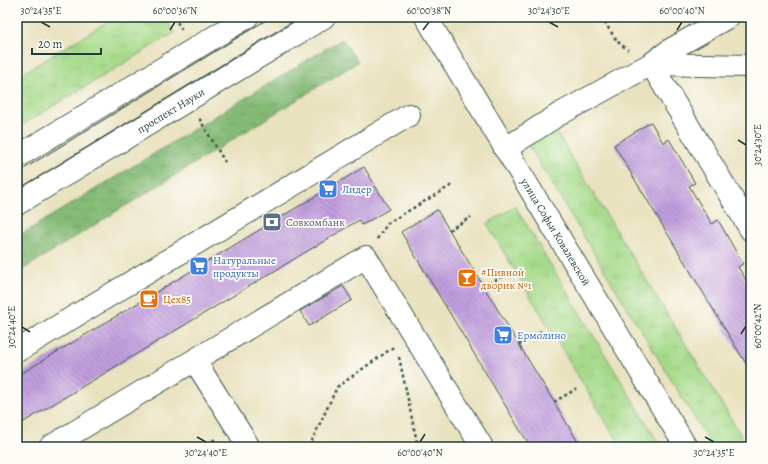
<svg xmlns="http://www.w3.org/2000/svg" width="768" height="464" font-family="Alegreya,serif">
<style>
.grass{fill:url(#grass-tufts);stroke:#628c5f}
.forest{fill:url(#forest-crowns);stroke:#527c55}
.building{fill:url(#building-back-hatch)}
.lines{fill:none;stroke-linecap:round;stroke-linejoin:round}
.minor-casing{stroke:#3d5649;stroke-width:24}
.major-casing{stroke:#3d5649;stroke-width:24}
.path{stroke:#3d5649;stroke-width:2.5;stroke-dasharray:3 3;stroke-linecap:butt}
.minor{stroke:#fff;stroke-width:22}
.major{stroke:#fff;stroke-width:22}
.tram{stroke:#1f3d34;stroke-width:1}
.ticks{fill:none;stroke:#1f3d34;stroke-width:1.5}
.labels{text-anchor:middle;stroke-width:3.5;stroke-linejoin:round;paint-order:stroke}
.street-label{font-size:11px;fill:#1f3d34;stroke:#fdfcf7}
.shop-label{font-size:11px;fill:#366cbe;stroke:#fdfcf7;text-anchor:start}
.service-label{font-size:11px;fill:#4e5e75;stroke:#fdfcf7;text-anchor:start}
.food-label{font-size:11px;fill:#c56008;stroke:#fdfcf7;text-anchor:start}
.neatline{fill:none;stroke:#1f3d34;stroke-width:1.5}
.ticks-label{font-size:10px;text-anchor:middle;fill:#1f3d34}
</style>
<defs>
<pattern id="grass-tufts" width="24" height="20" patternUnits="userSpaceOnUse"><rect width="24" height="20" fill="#a6da8a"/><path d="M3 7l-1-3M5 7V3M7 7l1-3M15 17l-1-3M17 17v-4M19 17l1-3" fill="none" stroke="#8ebc78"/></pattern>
<pattern id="forest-crowns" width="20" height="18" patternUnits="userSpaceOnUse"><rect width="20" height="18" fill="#84ba76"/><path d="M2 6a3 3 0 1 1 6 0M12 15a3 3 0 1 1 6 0" fill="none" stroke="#6b9862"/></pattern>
<pattern id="building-back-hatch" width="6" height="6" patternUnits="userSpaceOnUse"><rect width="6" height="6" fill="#c19ede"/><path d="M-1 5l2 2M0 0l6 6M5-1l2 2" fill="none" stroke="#9c82b5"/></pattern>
</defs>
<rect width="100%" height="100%" fill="#fdfcf7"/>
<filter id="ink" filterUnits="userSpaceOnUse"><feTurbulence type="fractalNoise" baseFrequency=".025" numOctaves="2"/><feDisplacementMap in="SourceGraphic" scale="8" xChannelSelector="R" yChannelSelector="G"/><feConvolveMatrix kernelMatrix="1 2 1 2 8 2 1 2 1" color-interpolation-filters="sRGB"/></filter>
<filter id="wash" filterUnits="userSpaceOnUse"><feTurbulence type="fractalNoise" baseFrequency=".012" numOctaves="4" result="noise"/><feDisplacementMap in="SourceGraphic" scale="16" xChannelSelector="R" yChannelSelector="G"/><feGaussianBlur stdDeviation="0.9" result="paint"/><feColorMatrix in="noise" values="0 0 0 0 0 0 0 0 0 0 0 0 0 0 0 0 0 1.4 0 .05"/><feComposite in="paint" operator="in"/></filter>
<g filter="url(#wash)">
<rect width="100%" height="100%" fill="#e9e2bf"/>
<g class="grass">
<path d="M 115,17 L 165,17 L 174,33 L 17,128 L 17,77 Z"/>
<path d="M 553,127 L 748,447 L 712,447 L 527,143 Z"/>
<path d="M 515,206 L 661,447 L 621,447 L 487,224 Z"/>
</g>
<path class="forest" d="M 342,39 L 358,62 L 17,273 L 17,237 Z"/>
<g id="blocks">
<g class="building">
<path d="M 651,122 L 663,143 L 669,139 L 695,183 L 689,186 L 712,224 L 718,220 L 743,264 L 738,267 L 751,288 L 751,372 L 614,145 Z"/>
<path d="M 364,167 L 389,209 L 362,225 L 359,220 L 17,426 L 17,376 Z"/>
<path d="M 437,210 L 554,402 L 581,447 L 531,447 L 520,430 L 401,232 Z"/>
<path d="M 343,286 L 352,300 L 309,326 L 300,311 Z"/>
</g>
</g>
</g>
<g filter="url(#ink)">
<use href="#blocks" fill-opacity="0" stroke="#3d5649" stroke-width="1"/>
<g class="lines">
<g class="minor-casing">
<g id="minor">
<path id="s1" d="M 426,17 L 686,447"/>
<path d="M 651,64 L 751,230"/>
<path d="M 651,64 L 751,66"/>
<path d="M 505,149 L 558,115 L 651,64 L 670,50 L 728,17"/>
<path d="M 17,351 L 409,115"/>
<path d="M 195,361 L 249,447"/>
<path d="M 50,447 L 366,257 L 482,447"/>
</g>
</g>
<g class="major-casing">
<g id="major">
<path d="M 17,157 L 247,17"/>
<path id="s2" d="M 17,204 L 324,17"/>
</g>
</g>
<g class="path">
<path d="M 174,17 L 182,30"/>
<path d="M 601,17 L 617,41 L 628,50"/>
<path d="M 201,119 L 200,120 L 225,162"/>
<path d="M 449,230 L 471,217"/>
<path d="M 377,239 L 388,223 L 452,185"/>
<path d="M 484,287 L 506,274"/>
<path d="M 519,345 L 541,331"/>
<path d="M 399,357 L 418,447"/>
<path d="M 554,402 L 576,389"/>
<path d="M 202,447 L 217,438"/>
<path d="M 309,447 L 337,387 L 395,346"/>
<path d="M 609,447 L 611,446"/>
</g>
<use href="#minor" class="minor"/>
<use href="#major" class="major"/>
<g class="tram">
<path d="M 17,173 L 271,17"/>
<path d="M 17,190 L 300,17"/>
</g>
</g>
</g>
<path class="ticks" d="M 41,22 L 50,27M 549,22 L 558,27M 170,30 L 175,22M 423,30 L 429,22M 677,30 L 682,22M 738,140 L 746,145M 22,327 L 30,332M 741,334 L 746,326M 197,437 L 206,442M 705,437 L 714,442M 420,442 L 425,434"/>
<defs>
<g id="supermarket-square" transform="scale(1)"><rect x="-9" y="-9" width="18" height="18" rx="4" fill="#3f7fe0" stroke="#fdfcf7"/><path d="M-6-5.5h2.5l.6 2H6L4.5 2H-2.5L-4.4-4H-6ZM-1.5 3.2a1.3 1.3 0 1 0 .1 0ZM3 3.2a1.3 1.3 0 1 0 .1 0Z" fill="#fff"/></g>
<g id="bank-square" transform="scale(1)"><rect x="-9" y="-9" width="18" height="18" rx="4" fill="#5c6f8a" stroke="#fdfcf7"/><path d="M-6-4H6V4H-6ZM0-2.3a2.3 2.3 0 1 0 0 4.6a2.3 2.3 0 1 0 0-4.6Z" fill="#fff"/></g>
<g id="bar-square" transform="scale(1)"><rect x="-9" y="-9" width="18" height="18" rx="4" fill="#e8710a" stroke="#fdfcf7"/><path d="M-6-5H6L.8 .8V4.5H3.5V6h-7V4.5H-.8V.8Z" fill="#fff"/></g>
<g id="cafe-square" transform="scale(1)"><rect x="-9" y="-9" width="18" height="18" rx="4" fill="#e8710a" stroke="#fdfcf7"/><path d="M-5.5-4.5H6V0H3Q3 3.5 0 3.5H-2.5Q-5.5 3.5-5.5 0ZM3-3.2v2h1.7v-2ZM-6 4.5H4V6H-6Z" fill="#fff"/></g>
</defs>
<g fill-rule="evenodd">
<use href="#supermarket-square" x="328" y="189"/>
<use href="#bank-square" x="272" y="222"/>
<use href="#supermarket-square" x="199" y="266"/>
<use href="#bar-square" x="467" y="278"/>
<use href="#cafe-square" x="149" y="299"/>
<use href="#supermarket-square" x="503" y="335"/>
</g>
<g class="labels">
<g class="street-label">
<text dy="4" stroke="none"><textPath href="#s2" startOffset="180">проспект Науки</textPath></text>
<text dy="4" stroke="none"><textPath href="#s1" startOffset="251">улица Софьи Ковалевской</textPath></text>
</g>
<g class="shop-label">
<text x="342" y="193">Лидер</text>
<text x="213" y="264">Натуральные<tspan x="213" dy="13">продукты</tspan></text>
<text x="517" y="339">Ермолино</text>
</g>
<g class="service-label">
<text x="286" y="226">Совкомбанк</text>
</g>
<g class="food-label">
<text x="481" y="276">#Пивной<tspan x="481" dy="13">дворик №1</tspan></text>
<text x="163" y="303">Цех85</text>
</g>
</g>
<rect width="768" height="464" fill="none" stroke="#fdfcf7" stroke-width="44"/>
<path d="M32 48v6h69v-6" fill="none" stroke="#1f3d34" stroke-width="2"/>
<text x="38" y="48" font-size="12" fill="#1f3d34" stroke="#fdfcf7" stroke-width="3" paint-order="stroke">20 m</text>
<rect x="22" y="22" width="724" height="420" class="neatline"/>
<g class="ticks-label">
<text x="41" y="14">30°24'35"E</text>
<text x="175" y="14">60°00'36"N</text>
<text x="429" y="14">60°00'38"N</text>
<text x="549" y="14">30°24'30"E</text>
<text x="682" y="14">60°00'40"N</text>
<text transform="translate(757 145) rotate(-90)" y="4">30°24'30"E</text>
<text transform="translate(757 326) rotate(-90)" y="4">60°00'42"N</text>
<text transform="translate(11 327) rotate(-90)" y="4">30°24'40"E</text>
<text x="206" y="456">30°24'40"E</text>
<text x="420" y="456">60°00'40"N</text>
<text x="714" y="456">30°24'35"E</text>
</g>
</svg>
